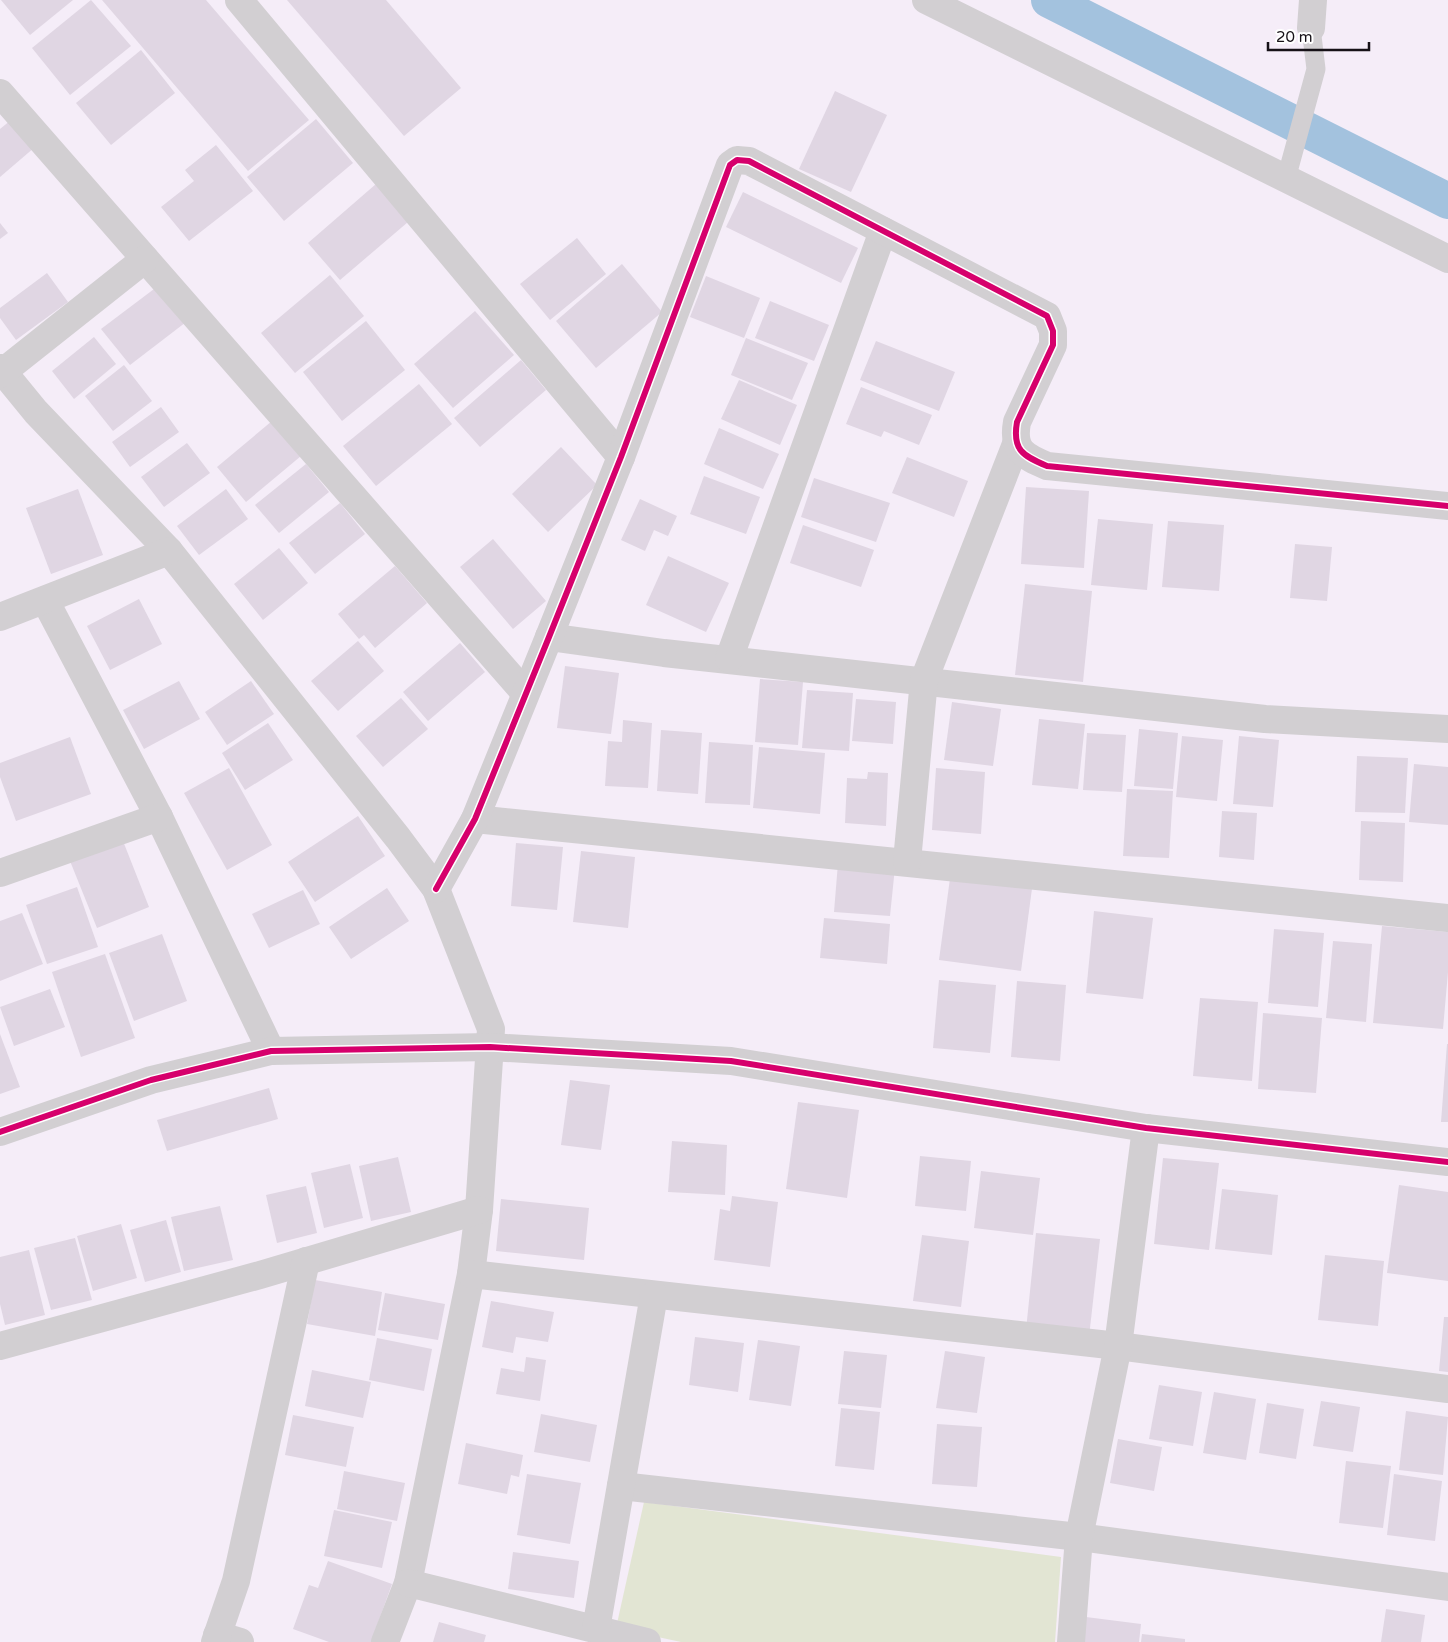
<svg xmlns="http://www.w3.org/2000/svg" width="1448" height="1642" font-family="'Varela Round',sans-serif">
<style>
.green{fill:#e2e5d3}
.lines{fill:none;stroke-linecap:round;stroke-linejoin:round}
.canal{stroke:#a3c2de;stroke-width:36}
.building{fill:#e0d6e3}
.service{stroke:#d2cfd2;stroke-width:19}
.minor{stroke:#d2cfd2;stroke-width:28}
.cycleway-casing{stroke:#fff;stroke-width:9}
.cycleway{stroke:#d6006c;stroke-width:6}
</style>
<rect width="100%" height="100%" fill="#f5edf8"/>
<path class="green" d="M 644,1502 L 1061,1557 L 1055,1642 L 681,1642 L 616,1628 Z"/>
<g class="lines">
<path class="canal" d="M 1049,0 L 1448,201"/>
</g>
<g class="building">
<path d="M 1,0 L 73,0 L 30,35 Z"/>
<path d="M 91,0 L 131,46 L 70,95 L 32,48 Z"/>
<path d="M 102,0 L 206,0 L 309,120 L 248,171 Z"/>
<path d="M 287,0 L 386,0 L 461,88 L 404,136 Z"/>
<path d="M 141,50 L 175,93 L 111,145 L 76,103 Z"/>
<path d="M 835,91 L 887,115 L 851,192 L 799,169 Z"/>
<path d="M 316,119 L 353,163 L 284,221 L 247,177 Z"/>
<path d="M 11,120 L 35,147 L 0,177 L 0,129 Z"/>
<path d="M 216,145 L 253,191 L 189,241 L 161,207 L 194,181 L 185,170 Z"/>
<path d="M 376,184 L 408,222 L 340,280 L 308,243 Z"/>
<path d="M 743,192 L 858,248 L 841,283 L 726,227 Z"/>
<path d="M 0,223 L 8,233 L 0,239 Z"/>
<path d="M 577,238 L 606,274 L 550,320 L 520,284 Z"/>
<path d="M 622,264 L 662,312 L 596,368 L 556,321 Z"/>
<path d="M 47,273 L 68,302 L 16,340 L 0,318 L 0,308 Z"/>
<path d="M 330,275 L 364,316 L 295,373 L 261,333 Z"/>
<path d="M 706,276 L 760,298 L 744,338 L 690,317 Z"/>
<path d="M 162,283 L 190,319 L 130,365 L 101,329 Z"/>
<path d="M 770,301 L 829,325 L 814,361 L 755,338 Z"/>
<path d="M 475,311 L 514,355 L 453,408 L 414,364 Z"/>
<path d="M 366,321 L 405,370 L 342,421 L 303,372 Z"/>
<path d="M 94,337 L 116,364 L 74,399 L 52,371 Z"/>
<path d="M 746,338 L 808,363 L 792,400 L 731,375 Z"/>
<path d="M 876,341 L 955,372 L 939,411 L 860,380 Z"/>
<path d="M 521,360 L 546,390 L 480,447 L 454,418 Z"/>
<path d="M 124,365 L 152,401 L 113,431 L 85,396 Z"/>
<path d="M 739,380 L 797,405 L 780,445 L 721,419 Z"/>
<path d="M 419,384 L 452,424 L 376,486 L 343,446 Z"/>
<path d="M 861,387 L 932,415 L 919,445 L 884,431 L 881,437 L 846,424 Z"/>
<path d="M 161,407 L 179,432 L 130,467 L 112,442 Z"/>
<path d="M 272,421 L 301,456 L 246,502 L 217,467 Z"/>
<path d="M 719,428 L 779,454 L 763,489 L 704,464 Z"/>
<path d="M 187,443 L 210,473 L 164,507 L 141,477 Z"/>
<path d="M 561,447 L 597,485 L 548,532 L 512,494 Z"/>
<path d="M 907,457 L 968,481 L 954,517 L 892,493 Z"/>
<path d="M 306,464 L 329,492 L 279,533 L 255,505 Z"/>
<path d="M 704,476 L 760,497 L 746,534 L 690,514 Z"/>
<path d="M 814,478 L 890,503 L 876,542 L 801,517 Z"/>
<path d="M 1026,487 L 1089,491 L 1084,568 L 1021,564 Z"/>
<path d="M 78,489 L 103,555 L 51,574 L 26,508 Z"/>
<path d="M 226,489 L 248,519 L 199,555 L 177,526 Z"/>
<path d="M 640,499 L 677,516 L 668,536 L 654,530 L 645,551 L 621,540 Z"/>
<path d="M 340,503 L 365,534 L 315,574 L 289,543 Z"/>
<path d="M 1098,519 L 1153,524 L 1147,590 L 1091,585 Z"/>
<path d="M 1168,521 L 1224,525 L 1219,591 L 1162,587 Z"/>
<path d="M 803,525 L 874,550 L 861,587 L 790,563 Z"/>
<path d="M 493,539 L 546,601 L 513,629 L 460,567 Z"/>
<path d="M 1295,544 L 1332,547 L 1327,601 L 1290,598 Z"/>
<path d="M 279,548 L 308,583 L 263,620 L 234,584 Z"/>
<path d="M 668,556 L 729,583 L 706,632 L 646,605 Z"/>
<path d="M 395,566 L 427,603 L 375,648 L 364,635 L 359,639 L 338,614 Z"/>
<path d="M 1025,584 L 1092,591 L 1083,682 L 1015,675 Z"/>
<path d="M 139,599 L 162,644 L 110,670 L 87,626 Z"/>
<path d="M 358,641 L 384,671 L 338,711 L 311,681 Z"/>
<path d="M 460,643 L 485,672 L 428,721 L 403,692 Z"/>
<path d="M 565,666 L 619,673 L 611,734 L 557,728 Z"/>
<path d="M 760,679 L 803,682 L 798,745 L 755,742 Z"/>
<path d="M 179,681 L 200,719 L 144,749 L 123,710 Z"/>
<path d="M 251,681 L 274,714 L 227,745 L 205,712 Z"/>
<path d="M 807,690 L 853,693 L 849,751 L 802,748 Z"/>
<path d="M 401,698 L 428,729 L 383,767 L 356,736 Z"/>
<path d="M 856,699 L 896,702 L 893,744 L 852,741 Z"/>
<path d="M 952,702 L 1001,709 L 993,766 L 944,760 Z"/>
<path d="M 1039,719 L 1085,724 L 1078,789 L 1032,785 Z"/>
<path d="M 623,720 L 652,723 L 648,788 L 605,786 L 608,741 L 622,742 Z"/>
<path d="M 268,723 L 293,760 L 245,790 L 222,753 Z"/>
<path d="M 1139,729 L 1178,733 L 1173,789 L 1134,786 Z"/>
<path d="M 661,730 L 702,733 L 698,794 L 657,791 Z"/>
<path d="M 1087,733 L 1126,735 L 1122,792 L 1083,790 Z"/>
<path d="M 1182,736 L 1223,740 L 1217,801 L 1176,797 Z"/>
<path d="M 1239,736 L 1279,740 L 1273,807 L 1233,804 Z"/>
<path d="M 70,737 L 91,794 L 16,821 L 0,777 L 0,763 Z"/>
<path d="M 709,742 L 753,745 L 750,805 L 705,803 Z"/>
<path d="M 759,747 L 825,753 L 820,814 L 753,808 Z"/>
<path d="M 1357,756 L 1408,758 L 1405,813 L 1355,812 Z"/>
<path d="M 1414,764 L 1448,767 L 1448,825 L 1409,822 Z"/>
<path d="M 229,768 L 272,845 L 227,870 L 184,793 Z"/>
<path d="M 936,768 L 985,772 L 981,834 L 932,830 Z"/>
<path d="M 868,772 L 888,773 L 886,826 L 845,823 L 847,778 L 867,779 Z"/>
<path d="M 1127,789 L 1173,791 L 1169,858 L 1123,856 Z"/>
<path d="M 1222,811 L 1257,813 L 1254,860 L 1219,857 Z"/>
<path d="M 358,816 L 385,856 L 315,902 L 288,862 Z"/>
<path d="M 1361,821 L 1405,823 L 1403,882 L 1359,880 Z"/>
<path d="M 123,841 L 149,907 L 97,928 L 70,861 Z"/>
<path d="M 516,843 L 563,847 L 557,910 L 511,906 Z"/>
<path d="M 581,851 L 635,857 L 628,928 L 573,922 Z"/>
<path d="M 838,863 L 895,867 L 890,916 L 834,912 Z"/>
<path d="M 951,871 L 1033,881 L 1021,971 L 939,960 Z"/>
<path d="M 77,887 L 98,947 L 47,964 L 26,905 Z"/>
<path d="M 387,888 L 409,921 L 351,959 L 329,927 Z"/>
<path d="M 303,890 L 320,924 L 269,948 L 252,914 Z"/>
<path d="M 1094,911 L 1153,918 L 1143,999 L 1086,993 Z"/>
<path d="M 22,913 L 43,964 L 0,981 L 0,921 Z"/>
<path d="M 824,918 L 890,924 L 887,964 L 820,958 Z"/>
<path d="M 1382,926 L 1448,932 L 1448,972 L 1443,1029 L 1373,1023 Z"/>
<path d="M 1274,929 L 1324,933 L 1318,1007 L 1268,1003 Z"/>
<path d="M 162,934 L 187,1001 L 134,1021 L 109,953 Z"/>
<path d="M 1333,941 L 1372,944 L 1366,1022 L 1326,1018 Z"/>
<path d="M 105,954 L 135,1038 L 81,1057 L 52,972 Z"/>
<path d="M 939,980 L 996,985 L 990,1053 L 933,1048 Z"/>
<path d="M 1017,981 L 1066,985 L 1060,1061 L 1011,1057 Z"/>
<path d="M 50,989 L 65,1027 L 14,1046 L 0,1007 Z"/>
<path d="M 1200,998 L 1258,1002 L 1252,1081 L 1193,1076 Z"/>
<path d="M 1263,1013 L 1322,1018 L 1316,1093 L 1258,1089 Z"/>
<path d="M 0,1034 L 20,1087 L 0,1094 Z"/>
<path d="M 1447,1044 L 1448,1044 L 1448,1122 L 1441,1122 Z"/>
<path d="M 570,1080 L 610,1085 L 601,1150 L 561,1145 Z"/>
<path d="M 269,1088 L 278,1119 L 167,1151 L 157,1120 Z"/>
<path d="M 798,1102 L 859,1110 L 847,1198 L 786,1189 Z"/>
<path d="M 672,1141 L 727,1145 L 725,1195 L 668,1192 Z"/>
<path d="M 920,1156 L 971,1161 L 966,1211 L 915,1206 Z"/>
<path d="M 398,1157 L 411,1212 L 371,1221 L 359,1166 Z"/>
<path d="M 1163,1158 L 1219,1163 L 1209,1250 L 1154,1244 Z"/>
<path d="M 350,1164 L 363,1218 L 324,1228 L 311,1173 Z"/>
<path d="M 981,1171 L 1040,1178 L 1033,1235 L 974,1228 Z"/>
<path d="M 1399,1185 L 1448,1192 L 1448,1281 L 1387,1273 Z"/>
<path d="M 306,1186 L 317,1233 L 277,1243 L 266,1195 Z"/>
<path d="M 1222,1189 L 1278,1195 L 1272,1255 L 1215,1249 Z"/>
<path d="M 732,1196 L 778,1202 L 770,1267 L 714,1260 L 720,1209 L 730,1211 Z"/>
<path d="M 501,1199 L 589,1208 L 584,1260 L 496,1251 Z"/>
<path d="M 220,1206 L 233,1260 L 184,1271 L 171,1217 Z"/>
<path d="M 166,1220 L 181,1272 L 145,1282 L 130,1230 Z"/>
<path d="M 121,1224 L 137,1278 L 93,1291 L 77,1236 Z"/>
<path d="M 1036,1233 L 1100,1239 L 1089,1337 L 1026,1330 Z"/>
<path d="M 922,1235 L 969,1241 L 961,1307 L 913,1301 Z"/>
<path d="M 75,1238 L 92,1300 L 51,1310 L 34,1248 Z"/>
<path d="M 29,1250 L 45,1315 L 5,1325 L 0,1304 L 0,1257 Z"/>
<path d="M 1325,1255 L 1384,1261 L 1378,1326 L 1318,1320 Z"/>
<path d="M 315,1280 L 382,1292 L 375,1336 L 307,1324 Z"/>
<path d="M 385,1293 L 445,1304 L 438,1340 L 378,1330 Z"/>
<path d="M 491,1301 L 554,1312 L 548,1342 L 516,1337 L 513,1353 L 482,1347 Z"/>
<path d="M 1444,1317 L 1448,1317 L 1448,1372 L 1439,1371 Z"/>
<path d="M 695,1337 L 744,1343 L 738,1392 L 689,1385 Z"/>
<path d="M 377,1338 L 432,1349 L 424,1391 L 369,1380 Z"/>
<path d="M 758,1340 L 800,1346 L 791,1406 L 749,1400 Z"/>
<path d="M 844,1351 L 887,1355 L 881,1408 L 838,1404 Z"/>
<path d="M 945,1351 L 985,1357 L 977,1413 L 936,1408 Z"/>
<path d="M 526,1357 L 546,1360 L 540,1401 L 496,1394 L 501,1368 L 524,1372 Z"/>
<path d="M 312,1370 L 371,1382 L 363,1418 L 305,1406 Z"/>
<path d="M 1159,1385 L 1202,1392 L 1193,1446 L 1149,1439 Z"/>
<path d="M 1214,1392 L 1256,1399 L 1246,1460 L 1203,1453 Z"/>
<path d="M 1321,1401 L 1360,1407 L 1353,1452 L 1313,1446 Z"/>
<path d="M 1267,1403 L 1304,1409 L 1296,1459 L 1259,1453 Z"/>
<path d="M 841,1408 L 880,1412 L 874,1470 L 835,1466 Z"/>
<path d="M 1406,1411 L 1448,1417 L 1443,1475 L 1399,1470 Z"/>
<path d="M 541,1414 L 597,1425 L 590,1462 L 534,1452 Z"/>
<path d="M 293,1415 L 354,1427 L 346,1467 L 285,1455 Z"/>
<path d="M 937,1424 L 982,1427 L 977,1487 L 932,1484 Z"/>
<path d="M 1118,1439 L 1162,1447 L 1154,1491 L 1110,1483 Z"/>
<path d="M 466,1443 L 523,1455 L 519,1477 L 511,1475 L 507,1494 L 458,1484 Z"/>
<path d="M 1346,1461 L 1391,1466 L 1383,1528 L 1339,1523 Z"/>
<path d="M 344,1471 L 405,1483 L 397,1521 L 337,1509 Z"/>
<path d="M 527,1474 L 581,1483 L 570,1544 L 517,1535 Z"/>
<path d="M 1394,1474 L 1442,1481 L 1435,1541 L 1387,1535 Z"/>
<path d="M 334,1510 L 392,1522 L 382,1568 L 324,1556 Z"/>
<path d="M 513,1552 L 579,1561 L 574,1598 L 508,1589 Z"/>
<path d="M 328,1561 L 392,1584 L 371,1642 L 329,1642 L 293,1629 L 309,1585 L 318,1588 Z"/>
<path d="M 1386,1609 L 1425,1615 L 1421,1642 L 1381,1642 Z"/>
<path d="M 1086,1617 L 1141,1624 L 1139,1642 L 1083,1642 Z"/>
<path d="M 439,1622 L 486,1635 L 484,1642 L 433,1642 Z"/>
<path d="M 1142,1634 L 1185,1639 L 1185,1642 L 1141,1642 Z"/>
</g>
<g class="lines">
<path class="service" d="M 1286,179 L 1316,69 L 1311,28"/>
<g class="minor">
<path d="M 239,0 L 621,457"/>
<path d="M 926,0 L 1448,259"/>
<path d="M 1311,28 L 1313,0"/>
<path d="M 0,93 L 525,693"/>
<path d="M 0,368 L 36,412 L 169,551 L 398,838 L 436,889 L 491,1029 L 479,1210 L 471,1274 L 408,1583 L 385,1642"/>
<path d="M 0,374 L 145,259"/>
<path d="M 45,600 L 159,817 L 271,1051"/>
<path d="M 0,617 L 169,551"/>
<path d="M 549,637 L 664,653 L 1265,719 L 1448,729"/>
<path d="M 729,659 L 883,231"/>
<path d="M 475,819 L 1448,918"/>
<path d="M 907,861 L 924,680 L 1016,444"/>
<path d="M 0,873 L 159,817"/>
<path d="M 436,889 L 475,819 L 549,637 L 621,457 L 730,165 L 737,160 L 749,161 L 1047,316 L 1053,331 L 1053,345 L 1017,422 C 1012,450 1023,456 1047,466 L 1448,506"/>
<path d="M 0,1132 L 151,1080 L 271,1051 L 490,1047 L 731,1061 L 1146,1128 L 1448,1162"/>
<path d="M 471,1274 L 1118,1346 L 1448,1389"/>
<path d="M 0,1346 L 260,1275 L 479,1210"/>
<path d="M 621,1486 L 1079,1537 L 1448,1587"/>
<path d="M 408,1583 L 647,1642"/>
<path d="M 596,1629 L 654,1295"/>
<path d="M 217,1635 L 240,1642"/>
<path d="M 215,1642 L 236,1581 L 306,1261"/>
<path d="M 1071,1642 L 1079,1537 L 1118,1346 L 1146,1128"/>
</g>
<g class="cycleway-casing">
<g id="cycleway">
<path d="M 436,889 L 475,819 L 549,637 L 621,457 L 730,165 L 737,160 L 749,161 L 1047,316 L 1053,331 L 1053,345 L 1017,422 C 1012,450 1023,456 1047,466 L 1448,506"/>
<path d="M 0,1132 L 151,1080 L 271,1051 L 490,1047 L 731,1061 L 1146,1128 L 1448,1162"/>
</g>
</g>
<use href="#cycleway" class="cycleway"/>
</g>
<path d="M1268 42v8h101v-8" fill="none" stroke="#161117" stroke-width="2.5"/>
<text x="1276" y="42" font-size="15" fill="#161117" stroke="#ffffff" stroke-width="4" paint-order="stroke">20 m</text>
</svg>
